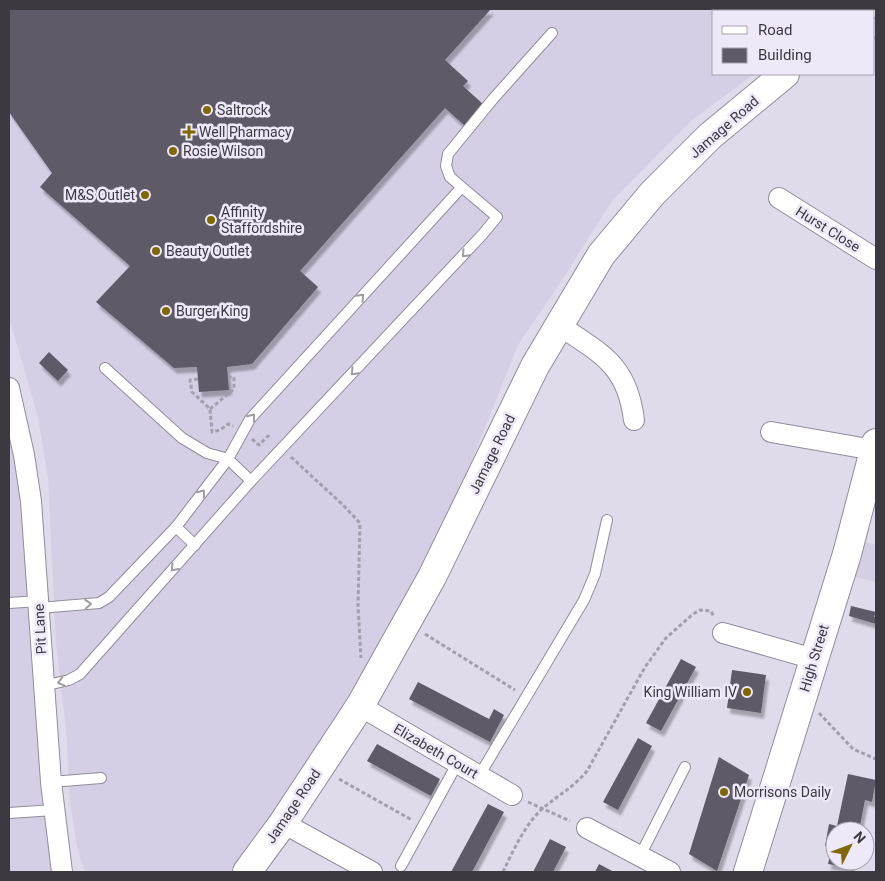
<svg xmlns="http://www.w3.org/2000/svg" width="885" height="881" font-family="Roboto,sans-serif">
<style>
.built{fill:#d6cee5}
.building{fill:#5e5a67;filter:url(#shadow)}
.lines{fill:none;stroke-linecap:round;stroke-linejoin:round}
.lane-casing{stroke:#918c9b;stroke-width:12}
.street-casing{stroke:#918c9b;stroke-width:22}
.secondary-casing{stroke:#918c9b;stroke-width:30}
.path{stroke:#a39fab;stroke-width:3;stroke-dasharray:4 2.5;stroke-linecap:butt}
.lane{stroke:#fff;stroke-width:10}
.street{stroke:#fff;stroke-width:20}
.secondary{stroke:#fff;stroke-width:28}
.oneway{stroke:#9e9ca0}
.poi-dot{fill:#816700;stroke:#eee8f8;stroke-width:2}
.labels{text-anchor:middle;stroke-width:5;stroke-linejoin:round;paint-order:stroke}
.poi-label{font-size:14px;fill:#3c3a40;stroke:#eee8f8;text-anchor:start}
.street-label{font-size:14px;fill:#3c3a40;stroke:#eee8f8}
</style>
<defs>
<filter id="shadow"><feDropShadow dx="3" dy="5.5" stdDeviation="1" flood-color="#0004"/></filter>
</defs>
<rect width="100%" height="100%" fill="#e0dbeb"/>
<g class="built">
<path d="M 9,9 L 840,9 L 837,11 L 714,11 L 714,74 L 754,74 L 691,121 L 612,201 L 564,277 L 518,345 L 458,495 L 403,608 L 352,701 L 268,823 L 231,872 L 85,872 L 78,852 L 70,803 L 67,739 L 56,643 L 48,478 L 38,417 L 9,317 Z"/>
<path d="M 9,388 L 62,872 L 9,872 Z"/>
<path d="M 865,542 L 876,545 L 876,582 L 855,577 Z"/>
</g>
<g class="building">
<path d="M 9,9 L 491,9 L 445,60 L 468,81 L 463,86 L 484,105 L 465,126 L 445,108 L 300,271 L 318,287 L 252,364 L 227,367 L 229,390 L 199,392 L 197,367 L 174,368 L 96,302 L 130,266 L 40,187 L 52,173 L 9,112 Z"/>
<path d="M 49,352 L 68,370 L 58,381 L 39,363 Z"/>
<path d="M 851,606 L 876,612 L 874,617 L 876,617 L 876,624 L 849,616 Z"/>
<path d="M 681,659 L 696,667 L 661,731 L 646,723 Z"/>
<path d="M 732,670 L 766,675 L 761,713 L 727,708 Z"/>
<path d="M 418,682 L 489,719 L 494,709 L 504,715 L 490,742 L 409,699 Z"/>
<path d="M 638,738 L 652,746 L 618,810 L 603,802 Z"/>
<path d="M 377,744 L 440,779 L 431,796 L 367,761 Z"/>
<path d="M 719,757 L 749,775 L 717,871 L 689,854 Z"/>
<path d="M 848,774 L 876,780 L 872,802 L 865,800 L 859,831 L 835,831 L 835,861 L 852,861 L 851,868 L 828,864 L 832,847 L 825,846 L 829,824 L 837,826 Z"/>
<path d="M 488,804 L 504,812 L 472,872 L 451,872 Z"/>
<path d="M 550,839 L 566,847 L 553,872 L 533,872 Z"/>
<path d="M 599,864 L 614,872 L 595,872 Z"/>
</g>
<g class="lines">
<g class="lane-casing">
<g id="lane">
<path d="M 105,368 L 182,438 L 207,453 L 228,459 L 251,481"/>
<path d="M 176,527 L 195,545"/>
<path d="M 9,603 L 39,601"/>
<path d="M 39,608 L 99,603 L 109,597 L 176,527 L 228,459 L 250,419 L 461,188"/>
<path d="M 43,686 L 69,680 L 80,674 L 251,481 L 482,235 L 497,217 L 450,177 L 446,166 L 448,154 L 493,99 L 552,33"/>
<path d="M 479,776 L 584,600 L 595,574 L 607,520"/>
<path d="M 51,782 L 101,778"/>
<path d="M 9,813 L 54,810"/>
<path d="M 640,856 L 685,767"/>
<path d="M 401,866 L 457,764"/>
</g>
</g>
<g class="street-casing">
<g id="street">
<path d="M 779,198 L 876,259"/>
<path d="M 559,325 C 601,354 627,364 634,420"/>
<path d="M 9,388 L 24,455 L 31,501 L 51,782 L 62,872"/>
<path d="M 771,432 L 874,450"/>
<path d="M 723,633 L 814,659"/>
<path d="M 360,706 L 512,795"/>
<path d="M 283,823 L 372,872"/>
<path d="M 587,828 L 670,872"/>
</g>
</g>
<g class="secondary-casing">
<g id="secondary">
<path d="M 860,11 L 863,9"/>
<path d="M 247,872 L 283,823 L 360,706 L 432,577 L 535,366 L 601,255 L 652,194 L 710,136 L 785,74"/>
<path d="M 748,872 L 847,554 L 876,443"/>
</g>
</g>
<g class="path">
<path d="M 874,37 L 876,39"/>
<path d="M 198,379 L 190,380 L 192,392 L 210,409 L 212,432 L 220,430 L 228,424 L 233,426"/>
<path d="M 210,409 L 234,389 L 234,377 L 228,377"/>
<path d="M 252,439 L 259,445 L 268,436 L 271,439"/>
<path d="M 291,457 L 343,505 L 360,523 L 358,606 L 361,658"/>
<path d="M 425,634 L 515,690"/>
<path d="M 819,713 L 853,749 L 876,759"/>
<path d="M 339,779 L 412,820"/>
<path d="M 528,802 L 570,821"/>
<path d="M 503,872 C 513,851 524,826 542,809 C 558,795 573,788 587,771 L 645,667 L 666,638 L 693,614 L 700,610 L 711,611 L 714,617"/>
</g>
<use href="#lane" class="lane"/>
<use href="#street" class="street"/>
<use href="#secondary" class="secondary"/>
</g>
<defs><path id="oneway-chevron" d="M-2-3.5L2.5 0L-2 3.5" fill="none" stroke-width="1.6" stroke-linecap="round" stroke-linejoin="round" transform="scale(1.25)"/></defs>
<g class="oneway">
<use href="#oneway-chevron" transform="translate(465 254) rotate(133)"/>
<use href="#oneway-chevron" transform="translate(361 297) rotate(-47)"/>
<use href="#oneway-chevron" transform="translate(354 372) rotate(133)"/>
<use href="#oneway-chevron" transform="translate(252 417) rotate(-52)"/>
<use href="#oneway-chevron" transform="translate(202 493) rotate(-52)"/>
<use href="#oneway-chevron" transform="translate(174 568) rotate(132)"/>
<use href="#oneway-chevron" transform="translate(88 604) rotate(-4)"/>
<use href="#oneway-chevron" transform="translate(61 682) rotate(166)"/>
</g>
<g class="poi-dot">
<circle cx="207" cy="110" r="5"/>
<path d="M186.5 124.5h5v5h5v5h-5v5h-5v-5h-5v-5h5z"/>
<circle cx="173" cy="151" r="5"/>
<circle cx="145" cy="195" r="5"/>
<circle cx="211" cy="220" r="5"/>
<circle cx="156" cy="251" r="5"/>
<circle cx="166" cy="311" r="5"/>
<circle cx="747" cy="692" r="5"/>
<circle cx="724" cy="792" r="5"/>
</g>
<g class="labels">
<g class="poi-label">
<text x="217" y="115">Saltrock</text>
<text x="199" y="137">Well Pharmacy</text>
<text x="183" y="156">Rosie Wilson</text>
<text x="135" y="200" text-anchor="end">M&amp;S Outlet</text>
<text x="221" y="217">Affinity<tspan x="221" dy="16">Staffordshire</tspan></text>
<text x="166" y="256">Beauty Outlet</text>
<text x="176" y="316">Burger King</text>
<text x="737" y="697" text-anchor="end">King William IV</text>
<text x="734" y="797">Morrisons Daily</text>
</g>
<g class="street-label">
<text transform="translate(724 127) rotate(-41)" y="5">Jamage Road</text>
<text transform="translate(828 229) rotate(32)" y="5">Hurst Close</text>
<text transform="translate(492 454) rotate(-64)" y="5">Jamage Road</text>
<text transform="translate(40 629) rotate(-93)" y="5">Pit Lane</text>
<text transform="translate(814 658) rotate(-73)" y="5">High Street</text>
<text transform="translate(436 751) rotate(30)" y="5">Elizabeth Court</text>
<text transform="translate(293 806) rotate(-56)" y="5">Jamage Road</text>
</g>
</g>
<rect width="885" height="881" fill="none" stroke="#3c3a40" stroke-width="20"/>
<rect x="712" y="10" width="162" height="65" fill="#eee8f8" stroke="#a7a2ae"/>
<rect x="722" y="26" width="25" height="8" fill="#ffffff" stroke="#a7a2ae"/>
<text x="758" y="35" font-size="15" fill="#3c3a40">Road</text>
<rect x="722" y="48" width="25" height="15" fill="#5e5a67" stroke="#a7a2ae"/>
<text x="758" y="60" font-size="15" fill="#3c3a40">Building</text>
<g transform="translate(850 846) rotate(48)"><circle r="24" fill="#eee8f8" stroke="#a7a2ae"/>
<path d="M0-4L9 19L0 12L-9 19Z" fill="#816700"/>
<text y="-8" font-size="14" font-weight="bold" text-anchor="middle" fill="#3c3a40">N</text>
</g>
</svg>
